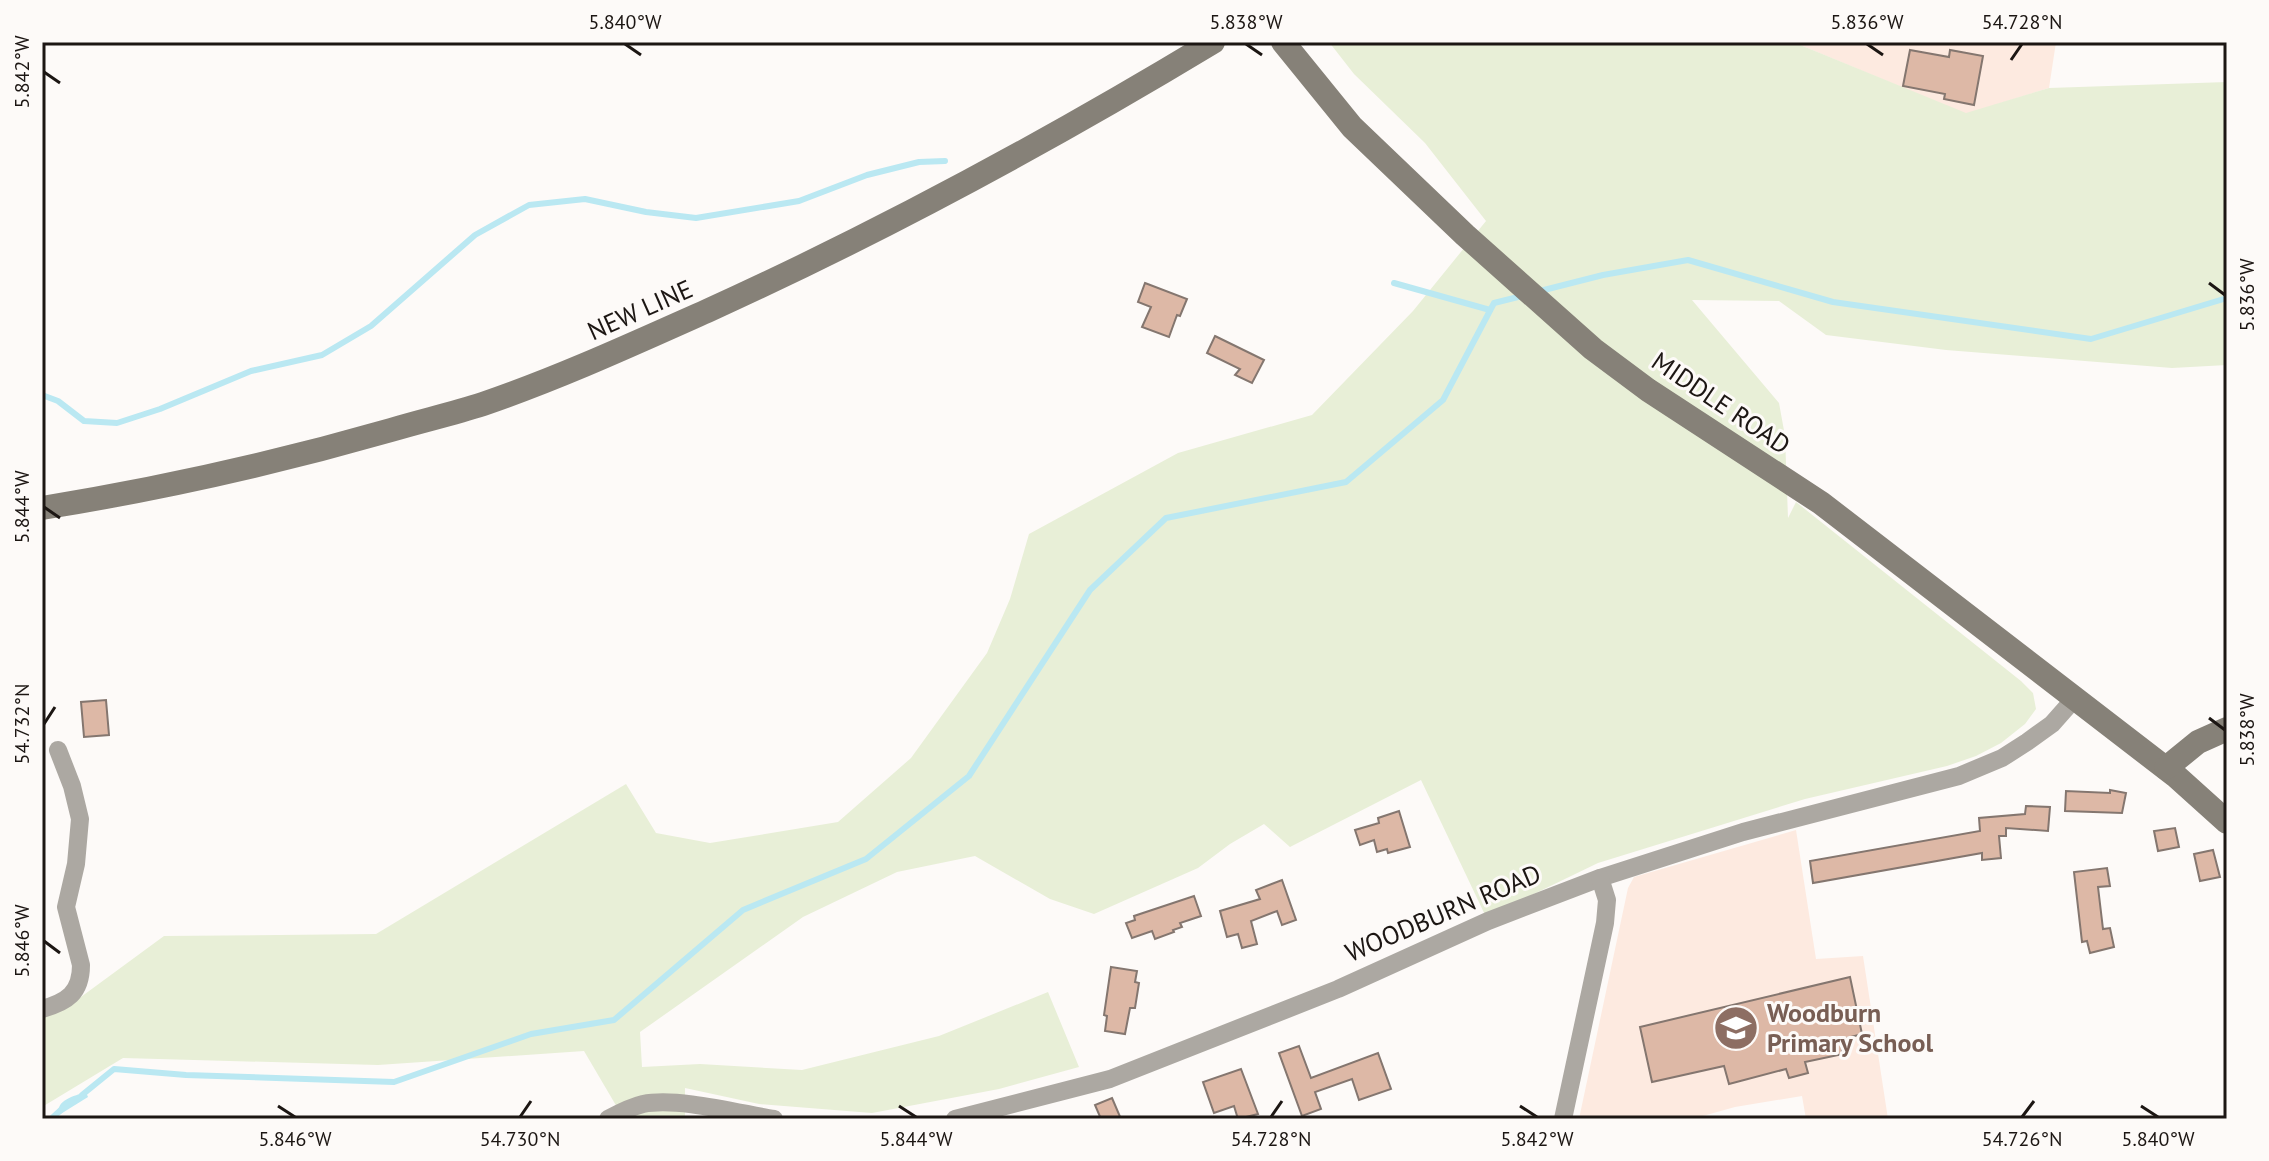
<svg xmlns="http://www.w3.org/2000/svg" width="2269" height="1161" font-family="'PT Sans',sans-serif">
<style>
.built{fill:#fdeae0}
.green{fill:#e8efd7}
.water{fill:#bae8f2}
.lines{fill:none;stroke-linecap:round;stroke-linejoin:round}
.stream{stroke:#bae8f2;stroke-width:6}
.building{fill:#ddb8a6;stroke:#84766f;stroke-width:2}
.street{stroke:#aca8a2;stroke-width:18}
.secondary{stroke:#868178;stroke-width:24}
.ticks{fill:none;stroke:#1c1613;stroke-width:3}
.labels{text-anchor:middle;stroke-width:6;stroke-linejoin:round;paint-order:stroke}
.street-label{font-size:26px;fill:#1c1613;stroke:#fdfaf8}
.education-label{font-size:26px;font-weight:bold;fill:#785e54;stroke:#fdfaf8;text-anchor:start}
.neatline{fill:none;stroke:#1c1613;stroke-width:3}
.ticks-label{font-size:20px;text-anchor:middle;fill:#1c1613}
</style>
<rect width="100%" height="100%" fill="#fdfaf8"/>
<g class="built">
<path d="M 1793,42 L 2056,42 L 2049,88 L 1966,114 Z"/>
<path d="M 1796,830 L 1816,959 L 1863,956 L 1888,1119 L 1806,1119 L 1802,1096 L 1735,1107 L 1692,1119 L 1579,1119 L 1628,888 L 1634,877 Z"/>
</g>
<path class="green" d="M 1329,42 L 1793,42 L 1966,113 L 2049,88 L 2227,82 L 2227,365 L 2172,368 L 1946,350 L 1826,335 L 1779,301 L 1692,300 L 1779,403 L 1785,436 L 1788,518 L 1796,502 L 2021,681 L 2033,693 L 2036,709 L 2025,724 L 2001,743 L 1976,756 L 1947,766 L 1805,799 L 1598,863 L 1486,917 L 1421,780 L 1290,847 L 1264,824 L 1230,844 L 1198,868 L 1094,914 L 1050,899 L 975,856 L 897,872 L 803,917 L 640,1032 L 642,1067 L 700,1064 L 802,1070 L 939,1036 L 1048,992 L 1079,1067 L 999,1089 L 872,1113 L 759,1104 L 685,1088 L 685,1119 L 624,1119 L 584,1051 L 378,1065 L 123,1058 L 42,1107 L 42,1012 L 70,1005 L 164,936 L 376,934 L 626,784 L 656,833 L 710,843 L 838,822 L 911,758 L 987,653 L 1010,599 L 1029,534 L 1178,453 L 1312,415 L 1413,311 L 1486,221 L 1425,143 L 1354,74 Z"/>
<path class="water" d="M 86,1092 L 88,1097 L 59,1115 C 55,1100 74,1096 86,1092 Z"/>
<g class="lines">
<g class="stream">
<path d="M 1394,283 L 1490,310"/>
<path d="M 1540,291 L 1603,275 L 1688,260 L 1833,302 L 2091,339 L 2227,298"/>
<path d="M 42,395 L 58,401 L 84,421 L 117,423 L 160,409 L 251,371 L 322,355 L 371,326 L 475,235 L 529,205 L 585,199 L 646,212 L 696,218 L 799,201 L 867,175 L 919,162 L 945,161"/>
<path d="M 82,1095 L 114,1069 L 186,1075 L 394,1082 L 531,1034 L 614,1020 L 743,910 L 866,859 L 969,776 L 1090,590 L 1166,518 L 1346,482 L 1443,400 L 1494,303 L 1522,296"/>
<path d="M 51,1119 L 63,1108"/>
</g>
</g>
<g class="building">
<path d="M 1910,50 L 1949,57 L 1950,50 L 1983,56 L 1974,105 L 1944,99 L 1945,94 L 1903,86 Z"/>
<path d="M 1145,283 L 1187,299 L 1180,316 L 1177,315 L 1169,337 L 1142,327 L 1151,307 L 1138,302 Z"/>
<path d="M 1215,336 L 1264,360 L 1252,383 L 1235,375 L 1240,369 L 1207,353 Z"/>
<path d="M 106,700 L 109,735 L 84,737 L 81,702 Z"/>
<path d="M 2110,790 L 2126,793 L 2122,813 L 2065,811 L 2066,791 L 2110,793 Z"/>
<path d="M 2026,806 L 2050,807 L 2048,831 L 2006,828 L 2006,836 L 1999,836 L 2001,858 L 1982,860 L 1982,853 L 1813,883 L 1810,861 L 1980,831 L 1979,818 L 2025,814 Z"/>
<path d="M 1399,811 L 1410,847 L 1388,853 L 1387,849 L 1377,852 L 1374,840 L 1360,845 L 1355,830 L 1379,823 L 1378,818 Z"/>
<path d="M 2175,828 L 2179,847 L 2158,851 L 2154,831 Z"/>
<path d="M 2213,850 L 2220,877 L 2200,881 L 2194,854 Z"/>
<path d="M 2107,868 L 2110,886 L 2098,887 L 2103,929 L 2110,928 L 2114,947 L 2090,953 L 2087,941 L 2082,942 L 2074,872 Z"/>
<path d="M 1282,880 L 1296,920 L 1282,925 L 1277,911 L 1251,921 L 1257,944 L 1242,948 L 1238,934 L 1227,937 L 1220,911 L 1260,899 L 1256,890 Z"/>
<path d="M 1194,896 L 1201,916 L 1180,923 L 1182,927 L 1173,930 L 1174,932 L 1155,939 L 1152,931 L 1132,938 L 1126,923 L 1135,920 L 1134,916 Z"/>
<path d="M 1111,967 L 1137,971 L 1135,982 L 1139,983 L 1135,1008 L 1130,1008 L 1125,1034 L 1105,1031 L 1107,1016 L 1104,1015 Z"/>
<path d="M 1850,977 L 1862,1034 L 1840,1040 L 1843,1054 L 1805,1062 L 1808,1073 L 1789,1078 L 1786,1069 L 1729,1084 L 1724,1066 L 1652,1082 L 1640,1027 Z"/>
<path d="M 1299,1046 L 1311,1078 L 1378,1053 L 1391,1089 L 1359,1100 L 1352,1079 L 1315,1092 L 1321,1109 L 1302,1116 L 1279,1053 Z"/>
<path d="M 1241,1069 L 1258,1114 L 1238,1119 L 1234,1106 L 1214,1113 L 1203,1082 Z"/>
<path d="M 1112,1098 L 1121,1119 L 1101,1119 L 1095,1105 Z"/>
</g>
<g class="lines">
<g class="street">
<path d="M 42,1009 C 67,1002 81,993 81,965 L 66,907 L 76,864 L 80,819 L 72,786 L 58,750"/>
<path d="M 608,1119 C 619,1113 630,1107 643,1104 C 677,1097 738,1113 774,1119"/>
<path d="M 955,1119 L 1110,1079 L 1338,989 L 1488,921 L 1600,878 L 1743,832 L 1959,776 L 2002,758 L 2027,742 L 2052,724 L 2075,698"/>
<path d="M 1563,1119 L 1605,923 L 1607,900 L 1600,878"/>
</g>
<g class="secondary">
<path d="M 1283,42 L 1352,127 L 1465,235 L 1593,349 L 1648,390 L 1821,503 L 2177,777 L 2227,822"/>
<path d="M 42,508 C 160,489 276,463 391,430 C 421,421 452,414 483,404 C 559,378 633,344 707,311 C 881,232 1049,141 1213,42"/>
<path d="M 2166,768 L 2198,742 L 2227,729"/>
</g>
</g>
<path class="ticks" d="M 625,44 L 641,55M 1246,44 L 1262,55M 1867,44 L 1883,55M 2011,60 L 2022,44M 44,72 L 60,83M 2209,283 L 2225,295M 44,507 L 60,518M 2209,718 L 2225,730M 44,724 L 55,707M 44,941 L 60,953M 278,1106 L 295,1117M 899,1106 L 916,1117M 1520,1106 L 1537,1117M 2141,1106 L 2158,1117M 520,1117 L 531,1101M 1271,1117 L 1282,1101M 2022,1117 L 2034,1101"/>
<defs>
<g id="school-disc" transform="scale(2.3)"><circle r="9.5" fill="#8d6e63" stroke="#fdfaf8"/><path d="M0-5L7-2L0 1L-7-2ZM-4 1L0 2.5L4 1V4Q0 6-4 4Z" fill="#fff"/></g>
</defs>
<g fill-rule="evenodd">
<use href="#school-disc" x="1736" y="1028"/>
</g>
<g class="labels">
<g class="street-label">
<text transform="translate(640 310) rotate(-24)" y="9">NEW LINE</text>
<text transform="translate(1721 403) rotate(34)" y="9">MIDDLE ROAD</text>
<text transform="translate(1443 913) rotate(-23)" y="9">WOODBURN ROAD</text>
</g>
<g class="education-label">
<text x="1767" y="1022">Woodburn<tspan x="1767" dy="30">Primary School</tspan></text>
</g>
</g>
<rect width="2269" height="1161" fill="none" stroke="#fdfaf8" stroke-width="88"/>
<rect x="44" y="44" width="2181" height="1073" class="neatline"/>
<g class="ticks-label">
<text x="625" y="29">5.840°W</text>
<text x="1246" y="29">5.838°W</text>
<text x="1867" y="29">5.836°W</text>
<text x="2022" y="29">54.728°N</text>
<text transform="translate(22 72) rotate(-90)" y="7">5.842°W</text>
<text transform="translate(2247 295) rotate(-90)" y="7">5.836°W</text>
<text transform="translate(22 507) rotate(-90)" y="7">5.844°W</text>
<text transform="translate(22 724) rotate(-90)" y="7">54.732°N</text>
<text transform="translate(2247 730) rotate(-90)" y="7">5.838°W</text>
<text transform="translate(22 941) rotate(-90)" y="7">5.846°W</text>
<text x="295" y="1146">5.846°W</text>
<text x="520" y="1146">54.730°N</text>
<text x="916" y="1146">5.844°W</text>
<text x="1271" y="1146">54.728°N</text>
<text x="1537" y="1146">5.842°W</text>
<text x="2022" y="1146">54.726°N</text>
<text x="2158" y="1146">5.840°W</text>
</g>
</svg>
